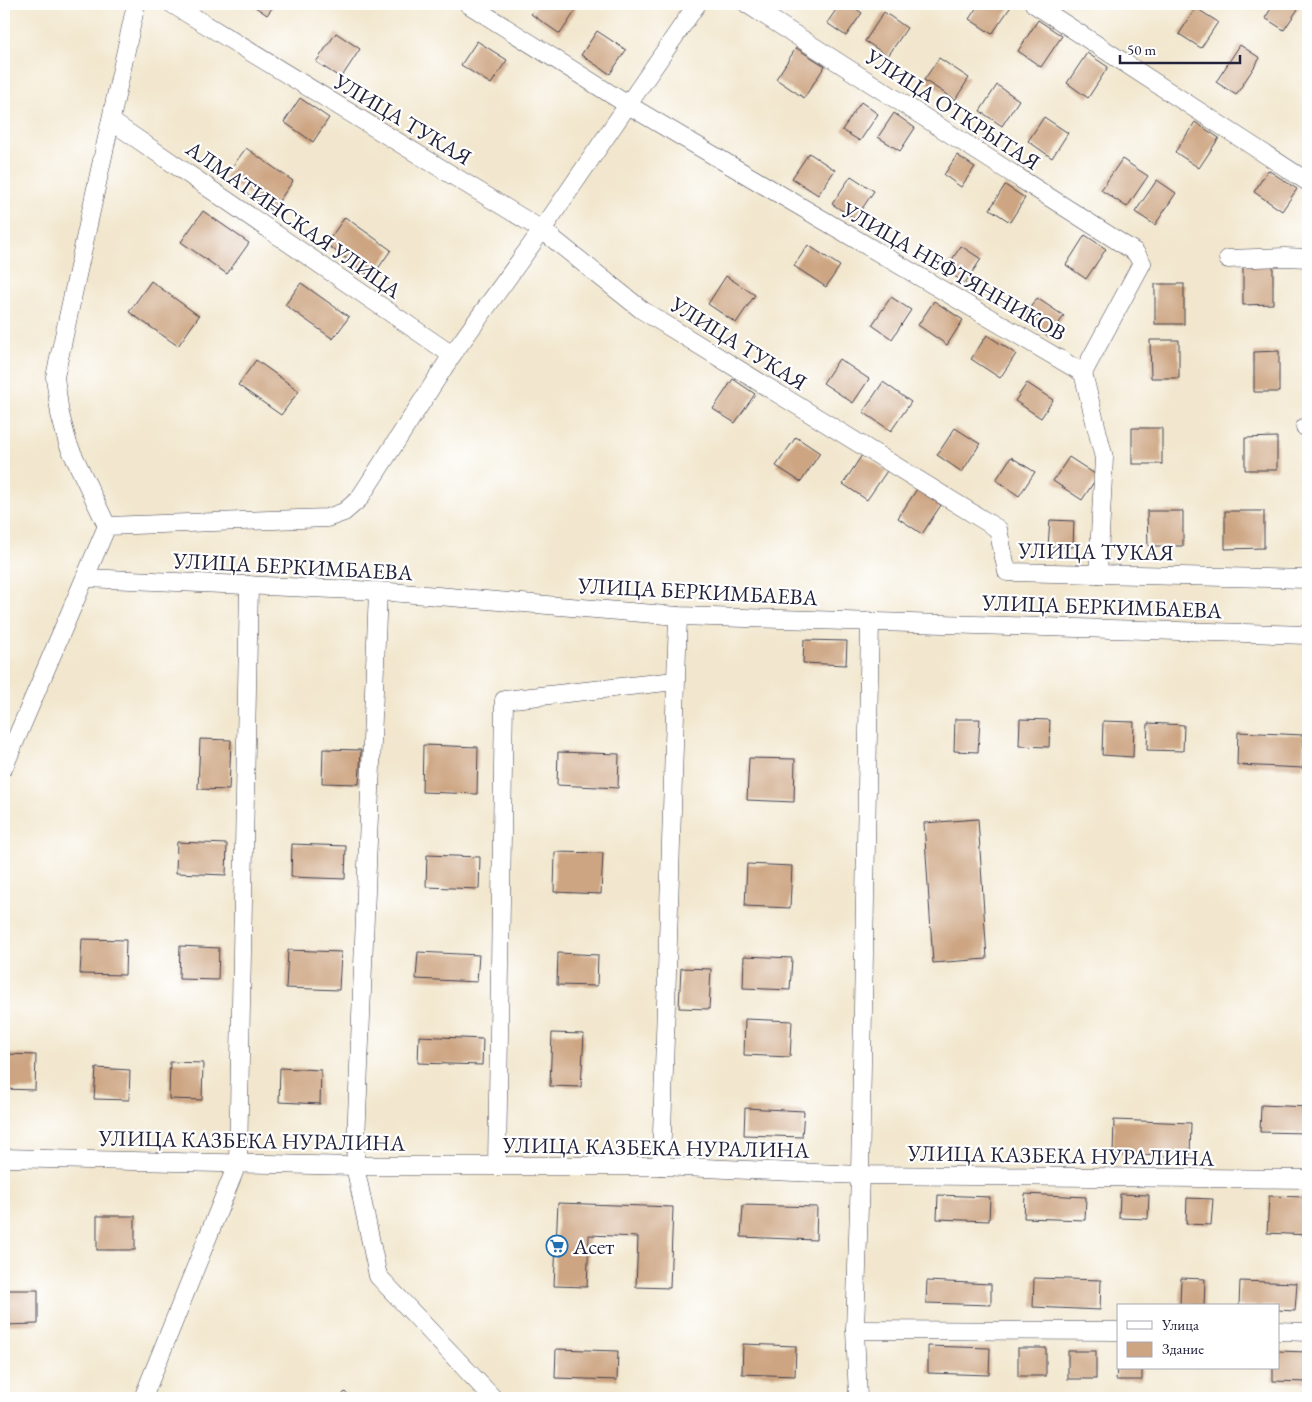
<svg xmlns="http://www.w3.org/2000/svg" width="1312" height="1402" font-family="'EB Garamond',serif">
<style>
.building{fill:#cda582}
.lines{fill:none;stroke-linecap:round;stroke-linejoin:round}
.minor-casing{stroke:#414051;stroke-width:19}
.minor{stroke:#fff;stroke-width:18}
.labels{text-anchor:middle;stroke-width:4.5;stroke-linejoin:round;paint-order:stroke}
.street-label{font-size:22px;fill:#22223b;stroke:#fff}
.poi-label{font-size:22px;fill:#22223b;stroke:#fff;text-anchor:start}
</style>
<rect width="100%" height="100%" fill="#fff"/>
<filter id="ink" filterUnits="userSpaceOnUse"><feTurbulence type="fractalNoise" baseFrequency=".02" numOctaves="2"/><feDisplacementMap in="SourceGraphic" scale="10" xChannelSelector="R" yChannelSelector="G"/><feConvolveMatrix kernelMatrix="1 2 1 2 8 2 1 2 1" color-interpolation-filters="sRGB"/></filter>
<filter id="wash" filterUnits="userSpaceOnUse"><feTurbulence type="fractalNoise" baseFrequency=".0096" numOctaves="4" result="noise"/><feDisplacementMap in="SourceGraphic" scale="20" xChannelSelector="R" yChannelSelector="G"/><feGaussianBlur stdDeviation="1.12" result="paint"/><feColorMatrix in="noise" values="0 0 0 0 0 0 0 0 0 0 0 0 0 0 0 0 0 1.4 0 .05"/><feComposite in="paint" operator="in"/></filter>
<g filter="url(#wash)">
<rect width="100%" height="100%" fill="#f2e7ce"/>
<g id="blocks">
<g class="building">
<path d="M 251,4 L 275,4 L 267,15 Z"/>
<path d="M 538,4 L 568,4 L 576,10 L 560,34 L 531,14 Z"/>
<path d="M 840,4 L 849,4 L 862,13 L 846,36 L 827,23 Z"/>
<path d="M 979,4 L 1012,5 L 992,34 L 969,19 Z"/>
<path d="M 1243,4 L 1257,4 L 1253,10 Z"/>
<path d="M 1274,4 L 1297,4 L 1300,6 L 1284,30 L 1265,18 Z"/>
<path d="M 1196,8 L 1218,22 L 1201,48 L 1179,34 Z"/>
<path d="M 884,12 L 907,28 L 888,56 L 865,41 Z"/>
<path d="M 1038,20 L 1062,36 L 1041,67 L 1018,51 Z"/>
<path d="M 597,31 L 626,50 L 610,74 L 581,55 Z"/>
<path d="M 336,33 L 360,49 L 341,78 L 316,62 Z"/>
<path d="M 477,41 L 507,60 L 491,84 L 461,65 Z"/>
<path d="M 1240,45 L 1260,58 L 1236,95 L 1216,82 Z"/>
<path d="M 796,48 L 825,66 L 804,98 L 776,79 Z"/>
<path d="M 1087,53 L 1108,67 L 1088,98 L 1067,83 Z"/>
<path d="M 939,58 L 969,78 L 955,100 L 924,80 Z"/>
<path d="M 997,85 L 1019,100 L 1002,126 L 980,111 Z"/>
<path d="M 300,98 L 329,118 L 313,142 L 284,122 Z"/>
<path d="M 861,102 L 878,114 L 860,141 L 842,130 Z"/>
<path d="M 894,113 L 915,128 L 900,151 L 878,137 Z"/>
<path d="M 1044,117 L 1068,133 L 1052,158 L 1028,141 Z"/>
<path d="M 1195,122 L 1219,138 L 1199,168 L 1175,152 Z"/>
<path d="M 246,148 L 293,181 L 272,211 L 224,178 Z"/>
<path d="M 809,153 L 835,170 L 818,195 L 792,178 Z"/>
<path d="M 957,155 L 975,167 L 961,187 L 944,175 Z"/>
<path d="M 1122,159 L 1148,176 L 1127,207 L 1101,190 Z"/>
<path d="M 1268,170 L 1297,189 L 1282,211 L 1254,192 Z"/>
<path d="M 851,176 L 874,191 L 855,219 L 832,204 Z"/>
<path d="M 1157,180 L 1176,193 L 1155,225 L 1135,212 Z"/>
<path d="M 1005,185 L 1025,198 L 1010,222 L 990,209 Z"/>
<path d="M 203,211 L 249,243 L 227,274 L 181,242 Z"/>
<path d="M 345,217 L 391,250 L 372,277 L 326,244 Z"/>
<path d="M 1085,235 L 1106,249 L 1086,279 L 1066,265 Z"/>
<path d="M 808,245 L 840,266 L 826,287 L 794,266 Z"/>
<path d="M 961,246 L 981,259 L 965,283 L 945,270 Z"/>
<path d="M 1243,264 L 1273,264 L 1273,304 L 1243,305 Z"/>
<path d="M 726,276 L 755,295 L 736,323 L 708,304 Z"/>
<path d="M 151,281 L 199,316 L 178,346 L 129,312 Z"/>
<path d="M 301,283 L 349,317 L 333,339 L 285,305 Z"/>
<rect x="1155" y="284" width="29" height="40"/>
<path d="M 891,297 L 911,310 L 892,339 L 872,325 Z"/>
<path d="M 1037,298 L 1064,316 L 1049,337 L 1022,319 Z"/>
<path d="M 934,301 L 963,320 L 947,345 L 918,325 Z"/>
<path d="M 987,335 L 1016,354 L 1000,378 L 971,359 Z"/>
<path d="M 1150,340 L 1179,340 L 1179,378 L 1151,378 Z"/>
<path d="M 1279,351 L 1279,392 L 1254,392 L 1254,352 Z"/>
<path d="M 839,359 L 869,379 L 853,403 L 823,383 Z"/>
<path d="M 256,360 L 299,391 L 281,415 L 238,385 Z"/>
<path d="M 733,379 L 755,394 L 735,423 L 713,409 Z"/>
<path d="M 883,382 L 911,402 L 891,431 L 863,412 Z"/>
<path d="M 1027,383 L 1053,400 L 1041,418 L 1015,401 Z"/>
<path d="M 955,428 L 980,444 L 962,472 L 937,455 Z"/>
<rect x="1132" y="428" width="30" height="36"/>
<path d="M 796,437 L 820,453 L 801,482 L 776,466 Z"/>
<path d="M 1277,437 L 1277,470 L 1245,470 L 1245,438 Z"/>
<path d="M 862,455 L 887,471 L 867,500 L 843,484 Z"/>
<path d="M 1011,457 L 1035,472 L 1019,496 L 996,480 Z"/>
<path d="M 1069,457 L 1098,476 L 1082,500 L 1053,481 Z"/>
<path d="M 917,489 L 941,505 L 922,534 L 898,518 Z"/>
<path d="M 1147,511 L 1183,511 L 1183,546 L 1148,546 Z"/>
<path d="M 1225,511 L 1264,511 L 1264,548 L 1225,549 Z"/>
<path d="M 1050,520 L 1074,521 L 1073,547 L 1048,547 Z"/>
<path d="M 804,640 L 847,641 L 846,665 L 803,663 Z"/>
<path d="M 955,719 L 980,719 L 978,752 L 954,751 Z"/>
<path d="M 1020,719 L 1050,720 L 1049,747 L 1019,746 Z"/>
<path d="M 1103,721 L 1134,722 L 1133,757 L 1102,755 Z"/>
<path d="M 1148,723 L 1184,725 L 1183,751 L 1147,750 Z"/>
<path d="M 1238,732 L 1304,735 L 1303,768 L 1237,765 Z"/>
<path d="M 200,739 L 231,740 L 229,790 L 198,789 Z"/>
<path d="M 423,745 L 478,747 L 477,794 L 422,792 Z"/>
<path d="M 323,749 L 361,750 L 359,784 L 322,783 Z"/>
<path d="M 558,752 L 619,754 L 618,788 L 557,785 Z"/>
<path d="M 749,758 L 795,759 L 794,802 L 747,800 Z"/>
<path d="M 978,819 L 987,959 L 933,963 L 924,823 Z"/>
<path d="M 177,842 L 227,844 L 226,875 L 176,873 Z"/>
<path d="M 292,844 L 346,846 L 345,879 L 291,877 Z"/>
<path d="M 555,852 L 603,853 L 601,894 L 554,892 Z"/>
<path d="M 427,855 L 480,857 L 479,889 L 426,887 Z"/>
<path d="M 747,864 L 792,866 L 790,908 L 745,906 Z"/>
<path d="M 82,939 L 126,940 L 125,975 L 80,974 Z"/>
<path d="M 180,946 L 219,948 L 218,980 L 179,979 Z"/>
<path d="M 288,950 L 341,952 L 339,990 L 286,988 Z"/>
<path d="M 418,952 L 479,955 L 477,982 L 416,979 Z"/>
<path d="M 558,953 L 598,955 L 597,986 L 557,985 Z"/>
<path d="M 744,956 L 792,958 L 790,990 L 743,988 Z"/>
<path d="M 681,968 L 711,969 L 709,1009 L 679,1008 Z"/>
<path d="M 745,1019 L 792,1021 L 790,1057 L 744,1055 Z"/>
<path d="M 552,1033 L 584,1034 L 581,1087 L 550,1086 Z"/>
<path d="M 419,1036 L 483,1039 L 482,1065 L 418,1063 Z"/>
<path d="M 6,1054 L 36,1055 L 35,1090 L 4,1089 Z"/>
<path d="M 170,1062 L 203,1063 L 202,1100 L 169,1099 Z"/>
<path d="M 96,1068 L 130,1070 L 129,1100 L 94,1099 Z"/>
<path d="M 280,1068 L 321,1070 L 320,1104 L 279,1102 Z"/>
<path d="M 1261,1105 L 1308,1107 L 1308,1133 L 1260,1132 Z"/>
<path d="M 745,1108 L 804,1111 L 802,1137 L 744,1135 Z"/>
<path d="M 1114,1120 L 1191,1123 L 1190,1157 L 1113,1154 Z"/>
<path d="M 1025,1194 L 1086,1197 L 1085,1220 L 1024,1218 Z"/>
<path d="M 1120,1194 L 1149,1195 L 1148,1219 L 1119,1218 Z"/>
<path d="M 938,1195 L 990,1197 L 989,1221 L 937,1219 Z"/>
<path d="M 1269,1196 L 1308,1197 L 1308,1235 L 1267,1233 Z"/>
<path d="M 1187,1198 L 1213,1199 L 1211,1225 L 1186,1224 Z"/>
<path d="M 558,1203 L 673,1207 L 670,1288 L 636,1287 L 638,1237 L 589,1235 L 587,1287 L 554,1286 Z"/>
<path d="M 743,1205 L 817,1207 L 816,1240 L 741,1237 Z"/>
<rect x="97" y="1216" width="38" height="34"/>
<path d="M 1034,1278 L 1101,1280 L 1100,1310 L 1033,1307 Z"/>
<path d="M 1181,1278 L 1205,1279 L 1204,1306 L 1180,1306 Z"/>
<path d="M 927,1281 L 991,1284 L 991,1305 L 926,1303 Z"/>
<path d="M 1240,1281 L 1297,1283 L 1295,1311 L 1278,1310 L 1278,1306 L 1239,1306 Z"/>
<path d="M 4,1290 L 38,1290 L 38,1324 L 4,1325 Z"/>
<path d="M 743,1344 L 796,1346 L 795,1376 L 742,1374 Z"/>
<path d="M 928,1346 L 990,1348 L 989,1375 L 928,1373 Z"/>
<rect x="1018" y="1348" width="28" height="28"/>
<path d="M 556,1349 L 618,1351 L 617,1380 L 555,1378 Z"/>
<rect x="1068" y="1351" width="28" height="28"/>
<path d="M 1278,1351 L 1308,1352 L 1308,1382 L 1273,1381 L 1273,1368 L 1278,1368 Z"/>
<path d="M 1117,1368 L 1142,1368 L 1142,1380 L 1116,1380 Z"/>
<path d="M 345,1392 L 351,1398 L 339,1398 Z"/>
</g>
</g>
</g>
<g filter="url(#ink)">
<use href="#blocks" fill-opacity="0" stroke="#414051" stroke-width="1"/>
<g class="lines">
<g class="minor-casing">
<g id="minor">
<path d="M 172,4 L 542,230 L 642,310 L 998,529 L 1007,572 L 1308,579"/>
<path d="M 468,4 L 628,105 L 1083,373 L 1104,458 L 1098,574"/>
<path d="M 747,4 L 1135,252 L 1142,263 L 1083,373"/>
<path d="M 1034,4 L 1308,182"/>
<path d="M 111,121 L 452,355"/>
<path d="M 1228,259 L 1285,257 L 1308,258"/>
<path d="M 1305,427 L 1308,427"/>
<path d="M 107,526 L 68,444 L 60,414 L 55,377 L 136,4"/>
<path d="M 85,578 L 378,591 L 678,616 L 1308,635"/>
<path d="M 378,591 L 355,1166 L 378,1276 L 493,1398"/>
<path d="M 4,767 L 107,526 L 327,518 L 344,512 L 359,499 L 452,355 L 542,230 L 697,4"/>
<path d="M 4,1158 L 355,1166 L 661,1166 L 860,1175 L 1308,1179"/>
<path d="M 497,1166 L 504,700 L 675,681"/>
<path d="M 661,1166 L 678,616"/>
<path d="M 855,1330 L 1118,1331"/>
<path d="M 1278,1331 L 1308,1332"/>
<path d="M 143,1398 L 238,1162 L 249,585"/>
<path d="M 858,1398 L 855,1330 L 860,1175 L 870,622"/>
</g>
</g>
<use href="#minor" class="minor"/>
</g>
</g>
<defs>
<g id="supermarket-ring" transform="scale(1.125)"><circle r="9.5" fill="#fff" stroke="#1f6fb2" stroke-width="1.5"/><path d="M-6-5.5h2.5l.6 2H6L4.5 2H-2.5L-4.4-4H-6ZM-1.5 3.2a1.3 1.3 0 1 0 .1 0ZM3 3.2a1.3 1.3 0 1 0 .1 0Z" fill="#1f6fb2"/></g>
</defs>
<g fill-rule="evenodd">
<use href="#supermarket-ring" x="557" y="1246"/>
</g>
<g class="labels">
<g class="street-label">
<text transform="translate(953 109) rotate(33)" y="8">УЛИЦА ОТКРЫТАЯ</text>
<text transform="translate(403 119) rotate(31)" y="8">УЛИЦА ТУКАЯ</text>
<text transform="translate(294 219) rotate(35)" y="8">АЛМАТИНСКАЯ УЛИЦА</text>
<text transform="translate(954 271) rotate(30)" y="8">УЛИЦА НЕФТЯННИКОВ</text>
<text transform="translate(739 343) rotate(32)" y="8">УЛИЦА ТУКАЯ</text>
<text transform="translate(1096 551) rotate(1)" y="8">УЛИЦА ТУКАЯ</text>
<text transform="translate(293 566) rotate(3)" y="8">УЛИЦА БЕРКИМБАЕВА</text>
<text transform="translate(698 591) rotate(3)" y="8">УЛИЦА БЕРКИМБАЕВА</text>
<text transform="translate(1102 606) rotate(2)" y="8">УЛИЦА БЕРКИМБАЕВА</text>
<text transform="translate(252 1140) rotate(1)" y="8">УЛИЦА КАЗБЕКА НУРАЛИНА</text>
<text transform="translate(656 1147) rotate(1)" y="8">УЛИЦА КАЗБЕКА НУРАЛИНА</text>
<text transform="translate(1061 1155) rotate(1)" y="8">УЛИЦА КАЗБЕКА НУРАЛИНА</text>
</g>
<g class="poi-label">
<text x="573" y="1254">Асет</text>
</g>
</g>
<rect width="1312" height="1402" fill="none" stroke="#fff" stroke-width="20"/>
<rect x="1117" y="1304" width="162" height="65" fill="#ffffff" stroke="#a7a7b1"/>
<rect x="1127" y="1321" width="25" height="8" fill="#ffffff" stroke="#a7a7b1"/>
<text x="1162" y="1330" font-size="15" fill="#22223b">Улица</text>
<rect x="1127" y="1342" width="25" height="15" fill="#cda582" stroke="#a7a7b1"/>
<text x="1162" y="1354" font-size="15" fill="#22223b">Здание</text>
<path d="M1120 55v8h120v-8" fill="none" stroke="#22223b" stroke-width="2.5"/>
<text x="1127" y="55" font-size="15" fill="#22223b" stroke="#ffffff" stroke-width="4" paint-order="stroke">50 m</text>
</svg>
